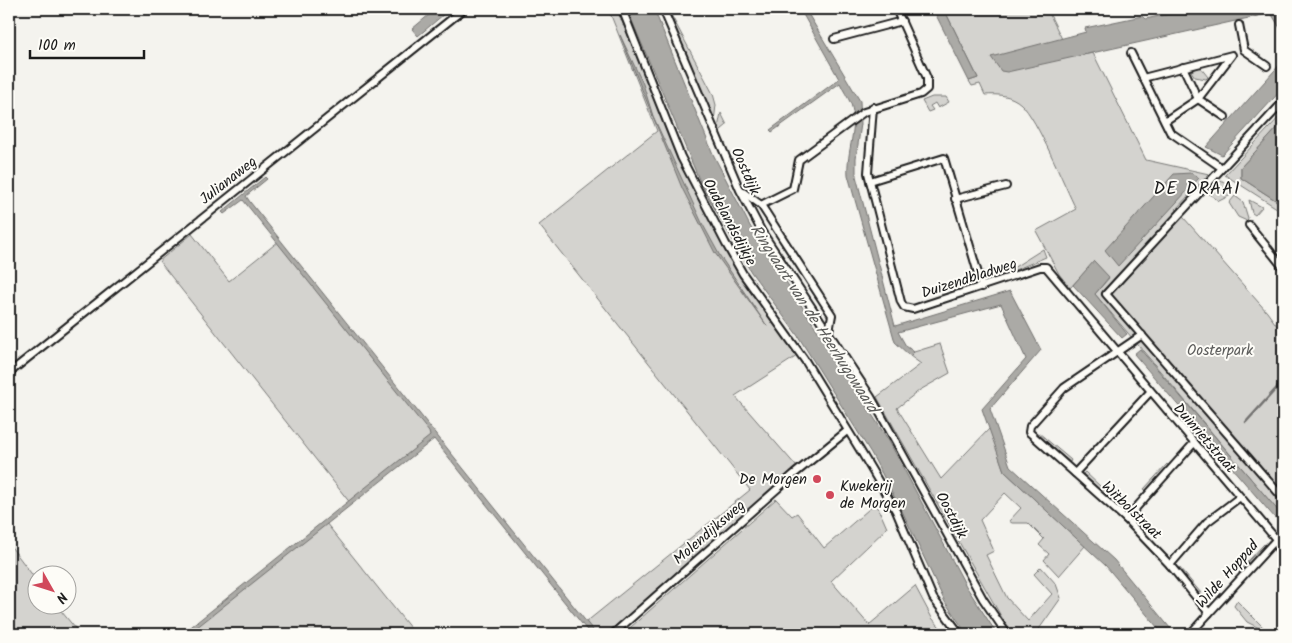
<svg xmlns="http://www.w3.org/2000/svg" width="1292" height="643" font-family="Kalam,sans-serif">
<style>
.green{fill:#d4d3cf;stroke:#787876}
.water{fill:#abaaa6;stroke:#72716f}
.lines{fill:none;stroke-linecap:round;stroke-linejoin:round}
.stream{stroke:#72716f;stroke-width:2.5}
.street-casing{stroke:#1c1c1c;stroke-width:10}
.street{stroke:#fdfcf7;stroke-width:6}
.poi-dot{fill:#d1495b;stroke:#fdfcf7;stroke-width:2}
.labels{text-anchor:middle;stroke-width:4;stroke-linejoin:round;paint-order:stroke}
.street-label{font-size:15px;fill:#1c1c1c;stroke:#fdfcf7}
.park-label{font-size:15px;fill:#5c5c5b;stroke:#fdfcf7}
.poi-label{font-size:15px;fill:#1c1c1c;stroke:#fdfcf7;text-anchor:end}
.water-label{font-size:16px;font-style:italic;fill:#5c5c5a;stroke:#fdfcf7}
.quarter-label{font-size:18px;letter-spacing:1px;fill:#1c1c1c;stroke:#fdfcf7}
</style>
<rect width="100%" height="100%" fill="#f4f3ee"/>
<filter id="ink" filterUnits="userSpaceOnUse"><feTurbulence type="fractalNoise" baseFrequency=".02" numOctaves="2"/><feDisplacementMap in="SourceGraphic" scale="10" xChannelSelector="R" yChannelSelector="G"/><feConvolveMatrix kernelMatrix="1 2 1 2 8 2 1 2 1" color-interpolation-filters="sRGB"/></filter>
<g filter="url(#ink)">
<g class="green">
<path d="M 668,9 L 713,94 L 716,105 L 714,122 Z"/>
<path d="M 944,9 L 1047,9 L 1071,57 L 1093,53 L 1146,160 L 1209,174 L 1176,209 L 1267,312 L 1283,334 L 1283,517 L 1095,294 L 1109,278 L 1094,262 L 1070,288 L 1059,274 L 1036,231 L 1076,209 C 1065,187 1037,118 1021,104 C 1011,95 998,94 985,95 L 980,84 L 972,86 L 969,81 L 978,78 Z"/>
<path d="M 617,10 L 649,84 L 669,137 L 690,180 L 797,356 L 735,396 L 797,467 L 606,634 L 594,634 L 585,623 L 750,490 L 539,225 L 657,131 L 610,13 Z"/>
<path d="M 1200,67 L 1208,77 L 1206,79 L 1195,77 L 1191,71 Z"/>
<path d="M 932,97 L 946,97 L 949,102 L 938,108 L 935,103 L 930,106 L 933,110 L 928,112 L 922,101 Z"/>
<path d="M 721,113 L 727,125 L 721,130 L 718,128 Z"/>
<path d="M 1283,113 L 1283,122 L 1241,167 L 1241,178 L 1283,205 L 1283,212 L 1225,175 Z"/>
<path d="M 1221,180 L 1230,186 L 1233,194 L 1219,201 L 1209,194 Z"/>
<path d="M 1235,196 L 1243,202 L 1248,218 L 1247,221 L 1238,217 L 1229,203 Z"/>
<path d="M 1249,200 L 1262,207 L 1255,215 L 1252,213 Z"/>
<path d="M 192,234 L 229,281 L 279,241 L 435,435 L 351,504 L 159,261 Z"/>
<path d="M 1043,249 L 1046,257 L 1015,270 L 1013,268 Z"/>
<path d="M 940,344 L 950,373 L 920,390 L 897,408 L 941,479 L 990,428 L 1004,471 L 1085,546 L 1059,576 L 1044,560 L 1049,554 L 1039,545 L 1044,539 L 1028,523 L 1012,523 L 1009,521 L 1021,508 L 1005,493 L 980,520 L 994,551 L 986,555 L 1007,598 L 1028,621 L 1052,594 L 1034,574 L 1041,567 L 1056,584 L 1061,598 L 1037,632 L 1039,634 L 1022,634 L 1006,625 L 877,397 L 921,364 L 910,356 L 914,352 Z"/>
<path d="M 1039,433 L 1071,460 L 1070,462 L 1037,435 Z"/>
<path d="M 1167,464 L 1169,466 L 1147,491 L 1144,489 Z"/>
<path d="M 1085,472 L 1118,503 L 1116,505 L 1083,474 Z"/>
<path d="M 776,499 L 792,516 L 797,513 L 824,548 L 876,503 L 887,528 L 831,581 L 869,625 L 915,586 L 932,618 L 946,634 L 623,634 Z"/>
<path d="M 326,523 L 415,634 L 185,634 Z"/>
<path d="M 9,544 L 37,581 L 38,606 L 57,606 L 80,634 L 9,634 Z"/>
<path d="M 1264,544 L 1266,546 L 1240,574 L 1238,572 Z"/>
<path d="M 1179,567 L 1207,600 L 1204,602 L 1176,569 Z"/>
<path d="M 1237,601 L 1263,627 L 1261,629 L 1247,622 L 1234,606 Z"/>
</g>
<g class="water">
<path d="M 436,9 L 450,9 L 418,36 L 412,29 Z"/>
<path d="M 627,9 L 654,9 L 713,154 L 750,226 L 889,441 L 966,586 L 997,634 L 967,634 L 945,602 L 903,513 L 871,453 L 798,336 L 751,272 L 720,218 L 701,184 Z"/>
<path d="M 800,9 L 819,9 L 807,12 L 860,101 L 861,124 L 856,158 L 856,176 L 895,326 L 1010,291 L 1041,350 L 990,409 L 1010,466 L 1114,560 L 1175,634 L 1163,634 L 1106,566 L 1004,471 L 982,409 L 1026,359 L 1001,304 L 898,332 L 906,346 L 914,352 L 910,356 L 895,342 L 848,175 C 846,152 859,126 851,104 C 848,97 843,90 840,83 L 772,132 L 770,130 L 839,79 Z"/>
<path d="M 933,9 L 944,9 L 978,78 L 969,81 Z"/>
<path d="M 1194,9 L 1283,9 L 1283,33 L 1271,13 L 1007,72 L 1001,71 L 991,57 L 1086,32 L 1085,28 L 1142,16 L 1145,19 Z"/>
<path d="M 620,35 L 643,84 L 653,116 L 702,223 L 720,256 L 767,326 L 715,253 L 682,188 Z"/>
<path d="M 1283,61 L 1283,88 L 1222,155 L 1206,147 Z"/>
<path d="M 1283,122 L 1283,205 L 1241,178 L 1241,167 Z"/>
<path d="M 1191,173 L 1199,178 L 1118,266 L 1105,250 L 1174,174 Z"/>
<path d="M 265,177 L 267,179 L 246,196 L 250,202 L 596,634 L 590,634 L 434,439 L 191,632 L 187,630 L 430,436 L 429,432 L 243,200 L 224,214 L 222,212 Z"/>
<path d="M 1094,261 L 1109,277 L 1095,294 L 1127,334 L 1122,338 L 1073,285 Z"/>
<path d="M 1140,349 L 1281,514 L 1275,518 L 1134,354 Z"/>
</g>
<g class="lines">
<path class="stream" d="M 1246,422 L 1283,381"/>
<g class="street-casing">
<g id="street">
<path d="M 622,9 L 681,157 L 726,244 L 743,274 L 806,362 L 860,450 L 896,511 L 933,598 L 960,634"/>
<path d="M 663,9 L 740,190 L 762,232 L 871,397 L 983,599 L 1007,634"/>
<path d="M 1239,25 L 1244,50 L 1267,66"/>
<path d="M 834,39 L 902,21"/>
<path d="M 1131,53 L 1170,132 L 1222,168"/>
<path d="M 1183,67 L 1198,99 L 1225,117"/>
<path d="M 1143,78 L 1232,55 L 1198,99 L 1165,121"/>
<path d="M 1283,102 L 1106,294 L 1283,498"/>
<path d="M 873,107 L 868,173 L 901,302 L 904,307 L 913,309 L 1040,267 L 1046,267 L 1276,539 L 1278,548 L 1283,554"/>
<path d="M 870,181 L 944,158 L 982,287"/>
<path d="M 743,192 L 761,205 L 793,189 L 799,160 L 864,112 L 921,94 L 927,89 L 927,78 L 896,9"/>
<path d="M 955,199 L 1006,186"/>
<path d="M 761,205 L 832,315 L 829,331"/>
<path d="M 1249,225 L 1283,267"/>
<path d="M 1142,335 L 1064,388 L 1030,426 L 1029,432 L 1126,519 L 1170,565 L 1209,613"/>
<path d="M 9,373 L 464,9"/>
<path d="M 1075,473 L 1150,392"/>
<path d="M 1126,519 L 1194,443"/>
<path d="M 1170,565 L 1207,522 L 1240,497"/>
<path d="M 613,634 L 793,475 L 847,431"/>
<path d="M 1190,634 L 1283,532"/>
</g>
</g>
<use href="#street" class="street"/>
</g>
</g>
<g class="poi-dot">
<circle cx="817" cy="479" r="5"/>
<circle cx="830" cy="495" r="5"/>
</g>
<g class="labels">
<g class="street-label">
<text transform="translate(746 171) rotate(66)" y="5">Oostdijk</text>
<text transform="translate(228 180) rotate(-38)" y="5">Julianaweg</text>
<text transform="translate(730 222) rotate(62)" y="5">Oudelandsdijkje</text>
<text transform="translate(969 278) rotate(-18)" y="5">Duizendbladweg</text>
<text transform="translate(1205 438) rotate(49)" y="5">Duinrietstraat</text>
<text transform="translate(1132 510) rotate(44)" y="5">Witbolstraat</text>
<text transform="translate(952 515) rotate(62)" y="5">Oostdijk</text>
<text transform="translate(709 532) rotate(-41)" y="5">Molendijksweg</text>
<text transform="translate(1227 574) rotate(-48)" y="5">Wilde Hoppad</text>
</g>
<g class="park-label">
<text x="1220" y="355">Oosterpark</text>
</g>
<g class="poi-label">
<text x="807" y="484">De Morgen</text>
<text x="840" y="491" text-anchor="start">Kwekerij<tspan x="840" dy="17">de Morgen</tspan></text>
</g>
<g class="water-label">
<text transform="translate(815 318) rotate(57)" y="6">Ringvaart van de Heerhugowaard</text>
</g>
<g class="quarter-label">
<text x="1197" y="194">DE DRAAI</text>
</g>
</g>
<rect width="1292" height="643" fill="none" stroke="#fdfcf7" stroke-width="30"/>
<rect x="15" y="15" width="1262" height="613" fill="none" stroke="#1c1c1c" stroke-width="2" filter="url(#ink)"/>
<g transform="translate(52 590) rotate(129)"><circle r="24" fill="#fdfcf7" stroke="#a3a29f"/>
<path d="M0-4L9 19L0 12L-9 19Z" fill="#d1495b"/>
<text y="-8" font-size="14" font-weight="bold" text-anchor="middle" fill="#1c1c1c">N</text>
</g>
<path d="M30 50v8h114v-8" fill="none" stroke="#1c1c1c" stroke-width="2.5"/>
<text x="38" y="50" font-size="15" fill="#1c1c1c" stroke="#fdfcf7" stroke-width="4" paint-order="stroke">100 m</text>
</svg>
